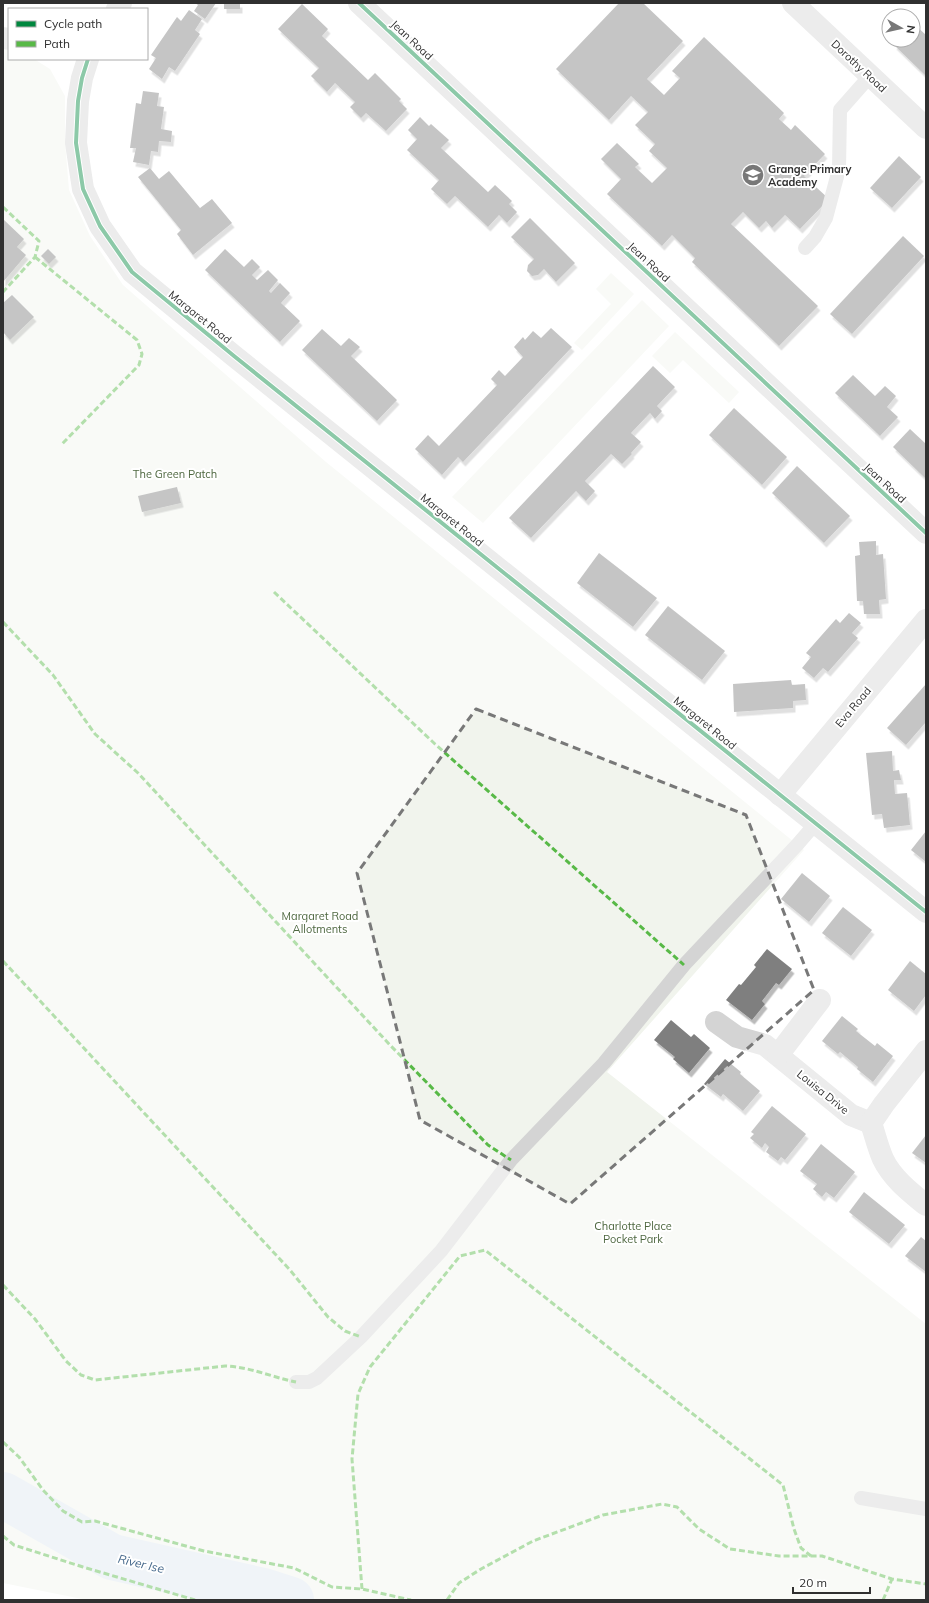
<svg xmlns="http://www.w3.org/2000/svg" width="929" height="1603" font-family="Mulish,sans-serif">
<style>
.green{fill:#f1f4ed}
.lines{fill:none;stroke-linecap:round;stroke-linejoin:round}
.river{stroke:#dde6f0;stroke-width:46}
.building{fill:#7f7f7f;filter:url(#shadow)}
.lane{stroke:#d4d4d4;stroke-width:14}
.street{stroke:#d4d4d4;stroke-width:22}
.quiet{stroke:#58b947;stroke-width:3;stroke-dasharray:6 3;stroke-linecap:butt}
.cycleway-casing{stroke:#fff;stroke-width:6}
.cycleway{stroke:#00873e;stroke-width:4}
.marked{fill:none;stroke:#787878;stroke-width:3;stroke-dasharray:8 5;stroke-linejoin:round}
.labels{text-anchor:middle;stroke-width:4;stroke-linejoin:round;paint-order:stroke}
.street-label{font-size:11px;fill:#303030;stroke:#fff}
.poi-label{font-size:11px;font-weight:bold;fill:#303030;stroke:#fff;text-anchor:start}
.park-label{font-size:11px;fill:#4f6841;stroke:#fff}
.water-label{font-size:12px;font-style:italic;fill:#45688b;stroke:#fff}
</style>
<defs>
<filter id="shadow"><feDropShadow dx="2.5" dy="4.5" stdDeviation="0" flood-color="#0004"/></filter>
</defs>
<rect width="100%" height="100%" fill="#fff"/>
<g class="green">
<path d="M 3,49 L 9,50 L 9,59 L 34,59 L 50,69 L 65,96 L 65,142 L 69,190 L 90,236 L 123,285 L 326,462 L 804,850 L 607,1072 L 926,1324 L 926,1600 L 87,1600 L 3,1583 Z"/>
<path d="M 611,273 L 634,294 L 582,350 L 574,343 L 611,304 L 596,289 Z"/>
<path d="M 642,300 L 669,326 L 483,523 L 452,497 Z"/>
<path d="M 675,332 L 739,392 L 729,403 L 683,360 L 670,373 L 652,356 Z"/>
</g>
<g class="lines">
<path class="river" d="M 3,1495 L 112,1557 L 263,1591 L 291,1600"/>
</g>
<g class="building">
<path d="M 195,3 L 216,3 L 205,19 L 194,11 L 198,5 Z"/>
<rect x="224" y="3" width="16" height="6"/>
<path d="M 619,3 L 643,3 L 683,41 L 647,79 L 664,95 L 680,78 L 672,71 L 704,37 L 784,113 L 779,119 L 791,130 L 795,125 L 825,154 L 804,176 L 829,199 L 800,229 L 785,215 L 772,228 L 766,221 L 759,228 L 743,212 L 731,224 L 818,306 L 779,346 L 692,262 L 695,258 L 672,235 L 662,246 L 607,194 L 621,179 L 601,159 L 617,143 L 639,164 L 635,167 L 652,183 L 667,168 L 649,151 L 655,144 L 635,125 L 648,112 L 631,96 L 609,120 L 556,69 Z"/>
<path d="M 302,4 L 328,29 L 322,36 L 368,80 L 375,73 L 401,99 L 399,101 L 407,109 L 386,131 L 366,113 L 361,118 L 350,107 L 355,102 L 335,83 L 327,92 L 311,76 L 319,68 L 278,29 Z"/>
<path d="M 189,10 L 202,19 L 195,30 L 200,34 L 175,71 L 169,67 L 162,79 L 149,69 L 156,58 L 151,55 L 177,17 L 181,21 Z"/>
<path d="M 914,24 L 926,35 L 926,76 L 894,45 L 899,40 L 913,40 Z"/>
<path d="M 143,91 L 159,93 L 157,106 L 164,107 L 161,129 L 172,131 L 171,142 L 159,141 L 158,152 L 151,151 L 149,165 L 133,162 L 136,148 L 130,148 L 136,103 L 141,104 Z"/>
<path d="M 420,117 L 429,126 L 431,124 L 449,140 L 441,148 L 488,192 L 495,185 L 512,201 L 509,204 L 517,212 L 507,223 L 499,215 L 488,227 L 455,196 L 447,204 L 431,189 L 439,180 L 407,150 L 417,139 L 408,130 Z"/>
<path d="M 899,156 L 921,177 L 892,208 L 870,188 Z"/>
<path d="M 150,168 L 159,179 L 169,171 L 200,208 L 212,199 L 232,223 L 193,255 L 177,234 L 181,230 L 138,177 Z"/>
<path d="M 530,218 L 575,263 L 556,282 L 544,269 L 538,275 L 532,276 L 527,271 L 528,265 L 534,259 L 511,237 Z"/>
<path d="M 3,219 L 24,239 L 17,247 L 26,255 L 3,282 Z"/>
<path d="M 903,236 L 924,256 L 852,334 L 830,314 Z"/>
<path d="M 48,249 L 56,257 L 49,264 L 41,256 Z"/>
<path d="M 225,249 L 244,267 L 252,259 L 260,267 L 252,275 L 257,280 L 268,270 L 278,280 L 269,291 L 271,293 L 280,283 L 290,293 L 281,303 L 300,321 L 280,342 L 205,270 Z"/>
<path d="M 12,295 L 34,317 L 10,340 L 3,332 L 3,303 Z"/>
<path d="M 551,328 L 572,347 L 463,462 L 458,457 L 442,475 L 415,449 L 428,435 L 439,446 L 497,385 L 491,379 L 499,370 L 505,376 L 523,357 L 514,347 L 523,337 L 525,340 L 533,331 L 541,338 Z"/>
<path d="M 322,329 L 341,346 L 349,338 L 360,347 L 351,356 L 397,400 L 377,421 L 302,350 Z"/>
<path d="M 653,366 L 675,387 L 657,406 L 662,411 L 655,419 L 650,413 L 631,433 L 641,442 L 631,453 L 632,454 L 622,464 L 611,454 L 585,481 L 595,491 L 586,501 L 576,491 L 531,538 L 509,518 Z"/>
<path d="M 853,375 L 875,396 L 885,386 L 896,396 L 887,407 L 898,417 L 880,436 L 835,393 Z"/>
<path d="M 734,408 L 787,457 L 762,485 L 709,435 Z"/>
<path d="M 910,429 L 926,444 L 926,479 L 893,447 Z"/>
<path d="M 797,466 L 850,516 L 824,543 L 772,493 Z"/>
<path d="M 177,487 L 181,503 L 142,512 L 138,496 Z"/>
<path d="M 876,541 L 876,555 L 883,554 L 886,599 L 879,600 L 880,614 L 864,614 L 863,601 L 857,601 L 855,556 L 860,555 L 859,542 Z"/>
<path d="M 599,553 L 657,598 L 633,627 L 577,583 Z"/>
<path d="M 668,606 L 725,651 L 702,680 L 645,635 Z"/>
<path d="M 849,613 L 861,623 L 852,633 L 858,638 L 828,672 L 823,668 L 814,678 L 802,668 L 811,657 L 806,653 L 836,619 L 840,623 Z"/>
<path d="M 791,680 L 792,685 L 805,684 L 806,700 L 793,701 L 793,708 L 734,712 L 733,684 Z"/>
<path d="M 926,684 L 926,722 L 906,745 L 887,728 Z"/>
<path d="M 892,751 L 893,771 L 899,770 L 901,780 L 894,780 L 895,794 L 907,793 L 910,825 L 884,828 L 882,814 L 872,815 L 866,753 Z"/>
<path d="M 926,831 L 926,862 L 911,850 Z"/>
<path d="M 802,873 L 830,896 L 809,922 L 781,899 Z"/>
<path d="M 843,907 L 872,930 L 851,956 L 822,933 Z"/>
<path d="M 767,949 L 792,969 L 779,985 L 776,983 L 762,1001 L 765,1004 L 752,1020 L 726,1000 L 739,984 L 741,985 L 756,967 L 754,965 Z"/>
<path d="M 910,961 L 926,974 L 926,995 L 914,1011 L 888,990 Z"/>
<path d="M 842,1016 L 858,1029 L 856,1031 L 875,1046 L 877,1043 L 893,1056 L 873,1082 L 857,1069 L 858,1067 L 840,1052 L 838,1054 L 822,1041 Z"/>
<path d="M 671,1020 L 691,1037 L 694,1034 L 710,1048 L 689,1073 L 673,1059 L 675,1057 L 654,1040 Z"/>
<path d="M 725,1059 L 741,1072 L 740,1074 L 760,1091 L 743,1111 L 723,1094 L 721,1097 L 704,1084 Z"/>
<path d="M 772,1106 L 806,1134 L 785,1160 L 781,1157 L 778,1161 L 766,1152 L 769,1147 L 765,1143 L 762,1148 L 750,1138 L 754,1134 L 751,1132 Z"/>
<path d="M 926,1135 L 926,1163 L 912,1153 Z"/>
<path d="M 821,1144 L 855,1172 L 834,1198 L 826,1192 L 822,1197 L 813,1189 L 817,1184 L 800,1171 Z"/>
<path d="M 864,1192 L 905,1225 L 889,1244 L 849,1212 Z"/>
<path d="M 921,1237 L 926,1241 L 926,1272 L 905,1256 Z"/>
</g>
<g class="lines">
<g class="lane">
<path d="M 805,248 L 815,237 L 826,218 L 839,169 L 840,110 L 870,76"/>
<path d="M 296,1382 L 309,1382 L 317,1378 L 361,1337 L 441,1251 L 511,1160 L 604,1063 L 684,965 L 797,845 L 816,823"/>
<path d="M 861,1498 L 926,1509"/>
</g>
<g class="street">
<path d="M 359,3 L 926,533"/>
<path d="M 793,3 L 926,128"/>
<path d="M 117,9 L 121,3"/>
<path d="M 3,38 L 9,39"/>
<path d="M 88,59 L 82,78 L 78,101 L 76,143 L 83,189 L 100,226 L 132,272 L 234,356 L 926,912"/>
<path d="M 780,795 L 926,620"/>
<path d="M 716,1022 L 737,1037 L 765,1045 L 851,1115 L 871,1123"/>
<path d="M 926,1051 L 884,1104 L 871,1123 C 875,1135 878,1148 883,1159 C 892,1178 910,1192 926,1205"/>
<path d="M 778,1055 L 820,1000"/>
</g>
<g class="quiet">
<path d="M 3,207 L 39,241 L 35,257 L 3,292"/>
<path d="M 35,257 L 137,340 L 142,354 L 139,365 L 62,444"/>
<path d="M 274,592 L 435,744 L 684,965"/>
<path d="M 3,622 L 53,675 L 95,734 L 138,773 L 390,1045 L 488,1145 L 511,1160"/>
<path d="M 3,961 L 290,1270 L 328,1317 L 345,1331 L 361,1337"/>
<path d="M 3,1285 L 35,1319 L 66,1361 L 81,1375 L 95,1380 L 225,1366 C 251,1367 271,1377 296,1382"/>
<path d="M 3,1442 L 19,1457 L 43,1490 L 63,1511 L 82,1522 L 95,1521 L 204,1551 L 294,1568 L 332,1587 L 362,1589 L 411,1600"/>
<path d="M 3,1536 L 14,1545 L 83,1567 L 195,1600"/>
<path d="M 362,1589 L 352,1459 L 358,1394 L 370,1367 L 460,1256 L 485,1250 L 783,1485 L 794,1529 L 801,1548 L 811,1556"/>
<path d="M 447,1600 L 459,1583 L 481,1569 L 533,1541 L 603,1515 L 662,1504 L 677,1507 L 699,1529 L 730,1549 L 779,1556 L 822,1556 L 892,1579 L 926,1584"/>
<path d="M 883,1600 L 892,1579"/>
</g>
<g class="cycleway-casing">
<g id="cycleway">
<path d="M 359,3 L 926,533"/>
<path d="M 88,59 L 82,78 L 78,101 L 76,143 L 83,189 L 100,226 L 132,272 L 234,356 L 926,912"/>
</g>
</g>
<use href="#cycleway" class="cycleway"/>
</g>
<path d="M0 0H929V1603H0ZM 476,709 L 746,815 L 814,990 L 570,1204 L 420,1120 L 357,873 Z" fill="#fff" fill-opacity=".55" fill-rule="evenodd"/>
<path class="marked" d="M 476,709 L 746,815 L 814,990 L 570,1204 L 420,1120 L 357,873 Z"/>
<defs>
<g id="school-disc" transform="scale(1.15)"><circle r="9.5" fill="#787878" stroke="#fff"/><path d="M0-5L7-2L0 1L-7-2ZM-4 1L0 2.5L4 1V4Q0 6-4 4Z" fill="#fff"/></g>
</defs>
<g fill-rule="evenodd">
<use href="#school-disc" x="753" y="175"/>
</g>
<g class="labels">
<g class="street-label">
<text transform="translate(412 40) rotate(43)" y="4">Jean Road</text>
<text transform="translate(859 66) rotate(43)" y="4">Dorothy Road</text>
<text transform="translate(649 262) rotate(43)" y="4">Jean Road</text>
<text transform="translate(200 317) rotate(39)" y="4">Margaret Road</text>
<text transform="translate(885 483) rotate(43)" y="4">Jean Road</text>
<text transform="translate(452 520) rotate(39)" y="4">Margaret Road</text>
<text transform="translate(853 707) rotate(-50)" y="4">Eva Road</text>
<text transform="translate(705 723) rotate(39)" y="4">Margaret Road</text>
<text transform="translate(823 1092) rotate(39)" y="4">Louisa Drive</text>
</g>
<g class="poi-label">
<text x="768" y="173">Grange Primary<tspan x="768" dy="13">Academy</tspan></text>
</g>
<g class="park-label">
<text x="175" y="478">The Green Patch</text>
<text x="320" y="920">Margaret Road<tspan x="320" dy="13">Allotments</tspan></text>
<text x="633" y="1230">Charlotte Place<tspan x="633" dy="13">Pocket Park</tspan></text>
</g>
<g class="water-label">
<text transform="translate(141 1564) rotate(13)" y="4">River Ise</text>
</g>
</g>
<rect width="929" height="1603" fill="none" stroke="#303030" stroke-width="8"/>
<rect x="8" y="8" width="140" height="52" fill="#ffffff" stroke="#acacac"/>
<rect x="16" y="21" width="20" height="6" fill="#00873e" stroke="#acacac"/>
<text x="44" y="28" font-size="12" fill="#303030">Cycle path</text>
<rect x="16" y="41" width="20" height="6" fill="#58b947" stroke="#acacac"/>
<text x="44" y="48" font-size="12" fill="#303030">Path</text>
<g transform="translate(901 28) rotate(98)"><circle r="19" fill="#ffffff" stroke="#acacac"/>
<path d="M0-3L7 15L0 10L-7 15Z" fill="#787878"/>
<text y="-6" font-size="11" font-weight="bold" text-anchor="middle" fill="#303030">N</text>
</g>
<path d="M793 1587v6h77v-6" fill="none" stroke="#303030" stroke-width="2"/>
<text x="799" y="1587" font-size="12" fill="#303030" stroke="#ffffff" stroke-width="3" paint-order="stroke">20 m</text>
</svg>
